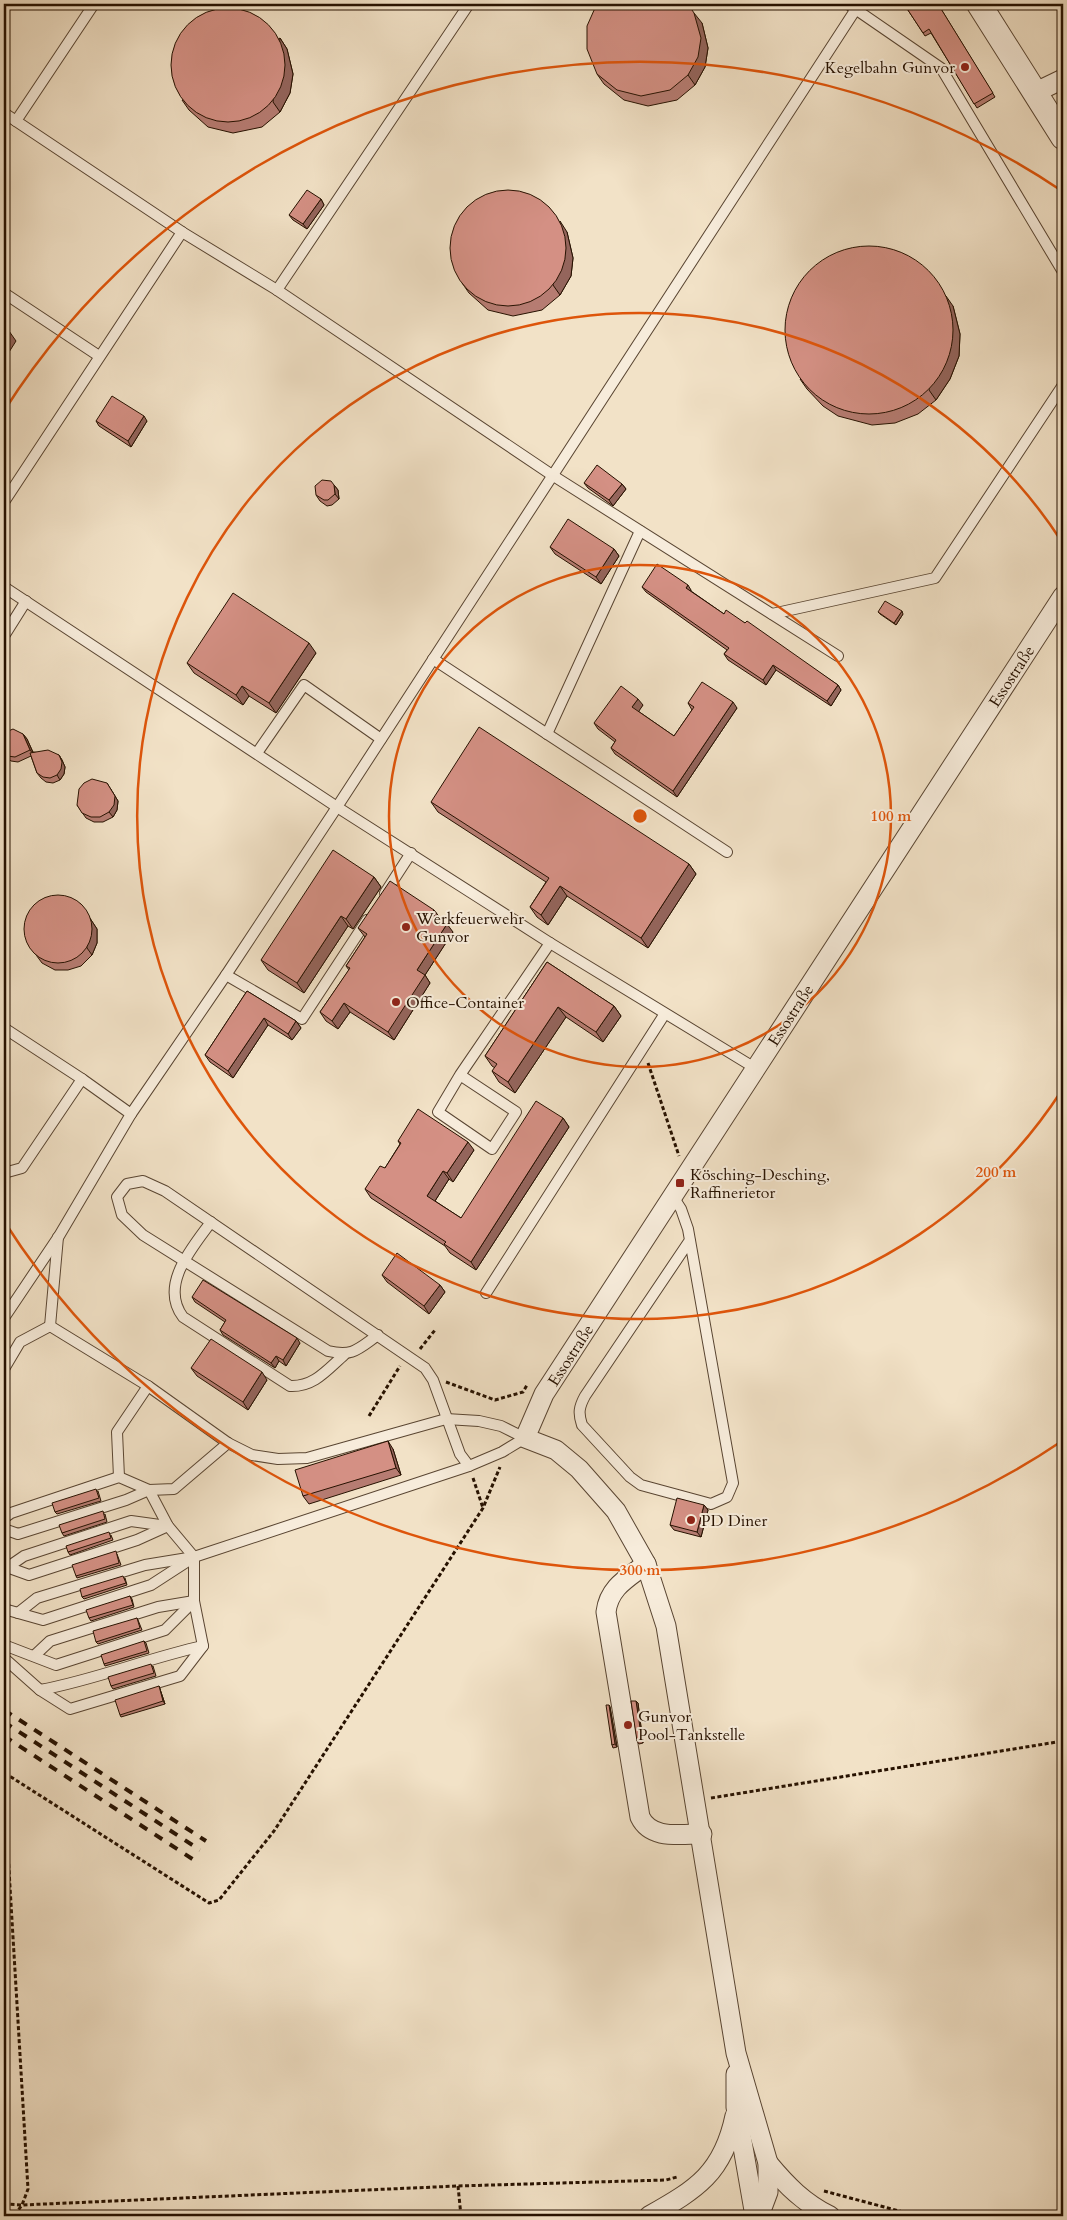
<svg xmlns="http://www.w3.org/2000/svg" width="1067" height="2220" font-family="Cardo,serif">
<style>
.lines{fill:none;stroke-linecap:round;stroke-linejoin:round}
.service-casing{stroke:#594532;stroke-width:12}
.minor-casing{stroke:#594532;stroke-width:21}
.tertiary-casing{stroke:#594532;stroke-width:26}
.path{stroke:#261100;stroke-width:3;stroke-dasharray:4 2.5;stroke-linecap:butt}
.service{stroke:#f7ecdb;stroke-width:10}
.minor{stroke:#f7ecdb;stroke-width:19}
.tertiary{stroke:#f7ecdb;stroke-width:24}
.rail{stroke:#261100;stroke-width:4;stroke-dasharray:9 9;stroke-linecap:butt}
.wall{fill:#b67c72;stroke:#261100}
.shaded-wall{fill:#94655c;stroke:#261100}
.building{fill:#d49084;stroke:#261100}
.ring{fill:none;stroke:#de550b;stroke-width:2.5}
.poi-dot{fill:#8f2418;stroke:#f7ecdb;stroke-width:2}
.labels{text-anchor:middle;stroke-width:4;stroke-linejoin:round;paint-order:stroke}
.poi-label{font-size:16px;fill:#261100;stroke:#f7ecdb;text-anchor:start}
.street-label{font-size:16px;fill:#261100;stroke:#f7ecdb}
.centre{fill:#de550b;stroke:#f7ecdb;stroke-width:2.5}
.ring-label{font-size:15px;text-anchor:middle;font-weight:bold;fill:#de550b;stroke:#f7ecdb;stroke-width:4;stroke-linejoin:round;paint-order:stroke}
</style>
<rect width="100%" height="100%" fill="#f2e2c7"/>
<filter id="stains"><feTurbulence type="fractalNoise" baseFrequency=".004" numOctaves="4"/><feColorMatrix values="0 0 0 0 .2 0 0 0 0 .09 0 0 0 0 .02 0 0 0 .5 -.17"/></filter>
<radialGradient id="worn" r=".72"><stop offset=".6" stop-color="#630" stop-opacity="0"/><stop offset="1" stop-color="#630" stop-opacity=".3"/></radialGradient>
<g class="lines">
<g class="service-casing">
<g id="service">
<path d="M 848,4 L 941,68 L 1063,272"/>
<path d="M 4,113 L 182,232 L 277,290 L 552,475 L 838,656"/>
<path d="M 16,121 L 94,4"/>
<path d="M 277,290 L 469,4"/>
<path d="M 4,293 L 99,356"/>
<path d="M 4,502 L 182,232"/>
<path d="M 4,587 L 337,807 L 550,943 L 755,1068"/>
<path d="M 772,614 L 935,578 L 1063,385"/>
<path d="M 4,636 L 26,601"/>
<path d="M 433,659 L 727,852"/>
<path d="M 547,734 L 640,531"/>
<path d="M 257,753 L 304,685 L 381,739"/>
<path d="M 385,893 L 411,853"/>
<path d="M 226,975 L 302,1019 L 367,920"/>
<path d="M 4,1028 L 82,1079 L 131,1114"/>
<path d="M 460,1075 L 516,1112 L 492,1149 L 438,1112 L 460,1075 L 550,943"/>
<path d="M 4,1173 L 22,1168 L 82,1079"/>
<path d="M 672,1195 L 681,1209 L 688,1229 L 733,1483 L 727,1497 L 711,1504 L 641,1485 L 630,1477 L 582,1425 C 578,1413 579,1407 585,1396 L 690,1240"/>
<path d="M 211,1222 C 192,1248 159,1285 183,1317 L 290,1386 C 314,1387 327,1370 344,1355"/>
<path d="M 486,1293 L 664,1015"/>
<path d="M 4,1318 L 59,1236 L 131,1114 L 226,975 L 337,807 L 856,9"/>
<path d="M 50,1326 L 58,1237"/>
<path d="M 378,1335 C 358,1349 353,1357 328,1351 L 143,1235 L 122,1215 L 117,1197 L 127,1184 L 143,1181 L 165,1191 L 425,1368 L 433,1380 L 460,1454 L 469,1466"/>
<path d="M 4,1369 L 20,1342 L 50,1326 L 148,1386 L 228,1443 L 252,1455 L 278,1459 L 307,1458 L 446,1419 L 479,1421 L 501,1426 L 525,1438"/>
<path d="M 119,1477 L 117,1432 L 148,1386"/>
<path d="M 4,1518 L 11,1513 L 119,1477 L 149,1490 L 168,1526 L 194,1557 L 194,1601 L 203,1646 L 180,1676 L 70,1709 L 40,1690 L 4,1658"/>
<path d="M 4,1529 L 18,1534 L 126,1500 L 149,1490 L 174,1489 L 228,1443"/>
<path d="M 4,1566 L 29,1575 L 137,1540 L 168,1526"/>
<path d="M 8,1567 L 24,1556 L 131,1521 L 167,1526"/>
<path d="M 4,1609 L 43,1620 L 151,1585 L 188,1561"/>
<path d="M 18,1613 L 37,1598 L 145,1565 L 194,1557 L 469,1466 L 502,1452 L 525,1438"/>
<path d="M 4,1645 L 56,1665 L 165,1630 L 194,1601"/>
<path d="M 34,1656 L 50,1641 L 158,1607 L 194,1601"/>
<path d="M 40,1690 C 95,1680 148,1658 203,1646"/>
</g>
</g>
<g class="minor-casing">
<g id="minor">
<path d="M 1034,93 L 1063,79"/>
<path d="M 646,1564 C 628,1578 609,1587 606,1612 L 640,1817 C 651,1840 680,1834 702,1834"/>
<path d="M 736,2074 L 736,2107 L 755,2216"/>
<path d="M 768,2163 C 787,2186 804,2203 830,2216"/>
<path d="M 649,2216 C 697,2189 723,2173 735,2116"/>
<path d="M 759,2216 L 768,2192 L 768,2163 L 736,2053 L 666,1626 L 646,1564 L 616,1511 L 579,1469 L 556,1450 L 525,1438 L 544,1394 L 1063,596"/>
</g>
</g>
<g class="tertiary-casing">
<path id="tertiary" d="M 979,4 L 1063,137"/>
</g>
<g class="path">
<path d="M 648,1063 L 679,1156"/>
<path d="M 420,1349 L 435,1330"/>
<path d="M 446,1382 L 495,1400 L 523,1392 L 527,1385"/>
<path d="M 369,1416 L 400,1366"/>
<path d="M 473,1478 L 483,1508"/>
<path d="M 4,1776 L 11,1777 L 209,1903 L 219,1900 L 274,1831 L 483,1508 L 500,1467"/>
<path d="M 4,1786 L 28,2189 L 22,2205 L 14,2216"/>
<path d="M 711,1798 L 1063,1741"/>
<path d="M 458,2186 L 461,2216"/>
<path d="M 824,2191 L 918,2216"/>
<path d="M 4,2204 L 22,2205 L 458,2186 L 666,2180 L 677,2177"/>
</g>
<use href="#service" class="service"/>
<use href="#minor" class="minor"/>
<use href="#tertiary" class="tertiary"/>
<g class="rail">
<path d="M 4,1710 L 206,1841"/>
<path d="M 4,1722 L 200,1850"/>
<path d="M 4,1736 L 194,1860"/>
</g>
</g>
<g class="wall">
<path d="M 904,4 L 938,4 L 995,97 L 977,108 L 931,33 L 925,36 Z"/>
<path d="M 702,23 L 708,48 L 705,67 L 695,85 L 677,100 L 648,106 L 624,100 L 604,84 L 597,74 Z"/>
<path d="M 280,38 L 287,49 L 293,74 L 290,93 L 280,112 L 262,127 L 233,133 L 208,127 L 189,110 L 182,100 Z"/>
<path d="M 321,199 L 324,205 L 307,229 L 293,220 L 289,215 Z"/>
<path d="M 567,232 L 573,258 L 571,276 L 560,295 L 542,310 L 513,316 L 488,310 L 469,293 L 462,283 Z"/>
<path d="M 953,306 L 960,334 L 959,356 L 950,379 L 936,400 L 918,414 L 895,423 L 872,425 L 838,416 L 823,406 L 807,389 L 800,379 Z"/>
<path d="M 96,421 L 147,421 L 131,447 L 99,426 Z"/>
<path d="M 584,483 L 622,484 L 626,489 L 613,506 L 588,488 Z"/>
<path d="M 334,485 L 338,490 L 339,499 L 332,505 L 327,506 L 320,501 L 316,495 Z"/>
<path d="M 550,547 L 614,549 L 619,556 L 601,584 L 555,554 Z"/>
<path d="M 642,587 L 691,590 L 691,591 L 724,614 L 745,623 L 838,685 L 841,690 L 831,706 L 776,670 L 766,685 L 728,660 L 724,654 L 727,650 L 646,592 Z"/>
<path d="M 878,612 L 903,614 L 896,625 L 880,614 Z"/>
<path d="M 316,653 L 276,713 L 249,696 L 243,705 L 194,673 L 187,663 Z"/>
<path d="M 688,703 L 737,708 L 677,797 L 615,754 L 611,748 L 615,742 L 598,729 L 594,723 L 643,705 L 638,711 L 674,736 L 692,710 Z"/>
<path d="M 4,733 L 23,734 L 27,739 L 33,752 L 59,755 L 62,760 L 65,767 L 64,774 L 60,780 L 53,783 L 46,782 L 41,778 L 37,773 L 31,756 L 18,762 L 11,761 L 6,757 L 4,754 Z"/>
<path d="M 110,788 L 118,801 L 117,810 L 113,817 L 103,822 L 94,822 L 86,818 L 77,805 Z"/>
<path d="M 431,802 L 689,864 L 696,874 L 648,948 L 567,896 L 548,925 L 537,917 L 530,907 L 546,882 L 438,812 Z"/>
<path d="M 374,877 L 381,887 L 353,929 L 348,926 L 304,993 L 268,970 L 261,960 Z"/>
<path d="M 80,903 L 97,929 L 97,943 L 92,955 L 81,966 L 68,970 L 55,970 L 42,963 L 28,944 Z"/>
<path d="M 434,910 L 440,918 L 439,919 L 453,932 L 425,975 L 430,983 L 394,1040 L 350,1012 L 338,1029 L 326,1021 L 320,1012 L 349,970 L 346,966 L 365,937 L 358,928 Z"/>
<path d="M 547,962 L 614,1006 L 621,1016 L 603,1042 L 566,1017 L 515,1093 L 499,1082 L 492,1071 L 495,1068 L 492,1066 L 485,1056 Z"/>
<path d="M 247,991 L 296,1021 L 301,1028 L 292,1040 L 268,1025 L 233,1078 L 210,1062 L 205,1055 Z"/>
<path d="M 563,1118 L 569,1127 L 476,1270 L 450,1253 L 445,1246 L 371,1198 L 365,1189 L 385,1168 L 400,1144 L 398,1141 L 474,1150 L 453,1182 L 449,1179 L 435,1201 L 461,1218 Z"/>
<path d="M 382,1275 L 440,1285 L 445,1292 L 429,1314 L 387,1282 Z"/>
<path d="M 192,1297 L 300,1343 L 286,1366 L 279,1361 L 275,1368 L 223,1335 L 220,1330 L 225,1322 L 195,1302 Z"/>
<path d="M 191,1368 L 267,1380 L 248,1410 L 197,1376 Z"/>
<path d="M 393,1449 L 401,1475 L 309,1504 L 303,1496 Z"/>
<path d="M 98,1491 L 101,1501 L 57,1514 L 55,1512 Z"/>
<path d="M 704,1505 L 708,1510 L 701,1537 L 674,1530 L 670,1525 Z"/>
<path d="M 105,1514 L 107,1522 L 64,1536 L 62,1533 Z"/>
<path d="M 111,1535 L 113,1540 L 70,1555 L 68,1552 Z"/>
<path d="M 117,1554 L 121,1565 L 77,1578 L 76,1576 Z"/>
<path d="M 125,1578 L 127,1585 L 84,1599 L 82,1597 Z"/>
<path d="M 130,1596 L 132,1599 L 134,1607 L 91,1621 L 89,1618 Z"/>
<path d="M 137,1618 L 138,1620 L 142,1630 L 98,1644 L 96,1642 Z"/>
<path d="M 144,1641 L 146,1643 L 149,1653 L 105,1666 L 104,1664 Z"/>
<path d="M 153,1666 L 156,1676 L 113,1689 L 111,1686 Z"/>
<path d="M 159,1686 L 165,1704 L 121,1717 L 120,1715 Z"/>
<path d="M 636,1701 L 638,1703 L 643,1743 L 639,1744 L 637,1741 Z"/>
<path d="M 609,1705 L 610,1707 L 617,1747 L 613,1748 L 612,1745 Z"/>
</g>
<g class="shaded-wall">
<path d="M 694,13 L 702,23 L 708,48 L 705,67 L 695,85 L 688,75 Z"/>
<path d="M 280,38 L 287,49 L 293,74 L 290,93 L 280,112 L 273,102 Z"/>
<path d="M 321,199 L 324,205 L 307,229 L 303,224 Z"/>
<path d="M 560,221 L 567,232 L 573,258 L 571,276 L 560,295 L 553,285 Z"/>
<path d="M 946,296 L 953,306 L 960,334 L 959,356 L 950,379 L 936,400 L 929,390 Z"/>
<path d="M 9,331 L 16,341 L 4,360 L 4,339 Z"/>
<path d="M 144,416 L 147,421 L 131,447 L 128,441 Z"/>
<path d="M 622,484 L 626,489 L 613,506 L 609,500 Z"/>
<path d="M 334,485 L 338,490 L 339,499 L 335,494 Z"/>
<path d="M 614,549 L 619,556 L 601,584 L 596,577 Z"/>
<path d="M 688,585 L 691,590 L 689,593 L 686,588 Z"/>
<path d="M 902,611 L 903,614 L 896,625 L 894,623 Z"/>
<path d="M 309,643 L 316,653 L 276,713 L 269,703 Z"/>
<path d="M 773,665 L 776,670 L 766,685 L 763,680 Z"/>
<path d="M 838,685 L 841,690 L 831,706 L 827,701 Z"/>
<path d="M 242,686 L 249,696 L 243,705 L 236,695 Z"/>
<path d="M 638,699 L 643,705 L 637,714 L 632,707 Z"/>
<path d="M 733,702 L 737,708 L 677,797 L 673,791 Z"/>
<path d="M 23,734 L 27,739 L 34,755 L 30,750 Z"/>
<path d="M 59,755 L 62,760 L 65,767 L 64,774 L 60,780 L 57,775 Z"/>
<path d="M 107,783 L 118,801 L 117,810 L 113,817 L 109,812 Z"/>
<path d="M 689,864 L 696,874 L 648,948 L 641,938 Z"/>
<path d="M 374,877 L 381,887 L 353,929 L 346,919 Z"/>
<path d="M 560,886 L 567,896 L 548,925 L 541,915 Z"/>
<path d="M 80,903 L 97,929 L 97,943 L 92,955 L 87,948 Z"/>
<path d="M 434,910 L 440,918 L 437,922 L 431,914 Z"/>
<path d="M 341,916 L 348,926 L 304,993 L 297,983 Z"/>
<path d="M 447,924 L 453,932 L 425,975 L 430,983 L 394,1040 L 388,1032 L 417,970 Z"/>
<path d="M 344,1003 L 350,1012 L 338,1029 L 332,1021 Z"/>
<path d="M 614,1006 L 621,1016 L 603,1042 L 596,1032 Z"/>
<path d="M 558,1007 L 566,1017 L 515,1093 L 508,1082 Z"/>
<path d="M 264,1018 L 268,1025 L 233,1078 L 228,1071 Z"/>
<path d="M 296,1021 L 301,1028 L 292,1040 L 288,1034 Z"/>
<path d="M 563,1118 L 569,1127 L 476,1270 L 471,1262 Z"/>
<path d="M 468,1142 L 474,1150 L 453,1182 L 447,1173 Z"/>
<path d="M 443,1171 L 449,1179 L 433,1204 L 427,1196 Z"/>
<path d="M 440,1285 L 445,1292 L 429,1314 L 424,1306 Z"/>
<path d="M 297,1338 L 300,1343 L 286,1366 L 283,1360 Z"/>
<path d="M 276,1356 L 279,1361 L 275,1368 L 271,1363 Z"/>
<path d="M 262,1372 L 267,1380 L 248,1410 L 243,1402 Z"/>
<path d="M 388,1441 L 393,1449 L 401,1475 L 396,1468 Z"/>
<path d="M 704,1505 L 708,1510 L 701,1537 L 697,1532 Z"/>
<path d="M 159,1686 L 165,1704 L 163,1701 Z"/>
<path d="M 636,1701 L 638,1703 L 643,1743 L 642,1741 Z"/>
<path d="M 609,1705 L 610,1707 L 617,1747 L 615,1744 Z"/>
</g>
<g class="building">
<path d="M 598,4 L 688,4 L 694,13 L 701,38 L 698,57 L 688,75 L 670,90 L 641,96 L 617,90 L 597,74 L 587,49 L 587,26 L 595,8 Z"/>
<path d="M 904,4 L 938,4 L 993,93 L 974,104 L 929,29 L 923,33 Z"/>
<circle cx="228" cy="65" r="57"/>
<path d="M 307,190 L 321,199 L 303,224 L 289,215 Z"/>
<circle cx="508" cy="248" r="58"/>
<circle cx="869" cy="330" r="84"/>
<path d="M 4,328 L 9,331 L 4,339 Z"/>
<path d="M 112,396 L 144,416 L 128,441 L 96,421 Z"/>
<path d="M 597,465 L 622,484 L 609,500 L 584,483 Z"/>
<path d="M 322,480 L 331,481 L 334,485 L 335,494 L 328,500 L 324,500 L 316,495 L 315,486 Z"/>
<path d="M 568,519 L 614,549 L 596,577 L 550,547 Z"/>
<path d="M 657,564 L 688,585 L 686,588 L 724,614 L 726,610 L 745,623 L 747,621 L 838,685 L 827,701 L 773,665 L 763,680 L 724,654 L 729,648 L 642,587 Z"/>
<path d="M 233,593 L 309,643 L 269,703 L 242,686 L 236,695 L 187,663 Z"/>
<path d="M 885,601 L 902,611 L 894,623 L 878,612 Z"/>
<path d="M 702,682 L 733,702 L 673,791 L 611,748 L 616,740 L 594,723 L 621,686 L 638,699 L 632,707 L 674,736 L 694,707 L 688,703 Z"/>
<path d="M 479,727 L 689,864 L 641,938 L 560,886 L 541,915 L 530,907 L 549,878 L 431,802 Z"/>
<path d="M 13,729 L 23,734 L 30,750 L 15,757 L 7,756 L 4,753 L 4,733 Z"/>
<path d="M 48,750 L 59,755 L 62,762 L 61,769 L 57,775 L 50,778 L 43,777 L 37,773 L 30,753 Z"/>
<path d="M 92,779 L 107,783 L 115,796 L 114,805 L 109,812 L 100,817 L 91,817 L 82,813 L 77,805 L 79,789 L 84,783 Z"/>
<path d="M 333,850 L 374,877 L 346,919 L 341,916 L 297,983 L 261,960 Z"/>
<path d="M 390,881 L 434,910 L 431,914 L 447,924 L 417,970 L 425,975 L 388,1032 L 344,1003 L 332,1021 L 320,1012 L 350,968 L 346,966 L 367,934 L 358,928 Z"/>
<circle cx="58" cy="929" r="34"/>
<path d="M 547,962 L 614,1006 L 596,1032 L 558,1007 L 508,1082 L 492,1071 L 497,1064 L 485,1056 Z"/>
<path d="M 247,991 L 296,1021 L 288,1034 L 264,1018 L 228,1071 L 205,1055 Z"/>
<path d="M 536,1101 L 563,1118 L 471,1262 L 444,1244 L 446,1242 L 365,1189 L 380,1166 L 385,1168 L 401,1143 L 398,1141 L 418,1109 L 468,1142 L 447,1173 L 443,1171 L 427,1196 L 461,1218 Z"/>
<path d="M 397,1253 L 440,1285 L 424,1306 L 382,1275 Z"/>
<path d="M 203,1280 L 297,1338 L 283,1360 L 276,1356 L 271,1363 L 220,1330 L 226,1320 L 192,1297 Z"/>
<path d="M 211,1339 L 262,1372 L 243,1402 L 191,1368 Z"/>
<path d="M 388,1441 L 396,1468 L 303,1496 L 295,1470 Z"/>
<path d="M 96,1489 L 99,1498 L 55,1512 L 52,1503 Z"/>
<path d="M 677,1498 L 704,1505 L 697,1532 L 670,1525 Z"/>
<path d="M 103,1511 L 105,1519 L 62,1533 L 59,1525 Z"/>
<path d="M 109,1532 L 111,1538 L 68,1552 L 66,1546 Z"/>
<path d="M 116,1551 L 119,1563 L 76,1576 L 72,1565 Z"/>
<path d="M 123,1576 L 126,1583 L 82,1597 L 80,1589 Z"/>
<path d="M 130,1596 L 133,1605 L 89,1618 L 86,1610 Z"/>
<path d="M 137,1618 L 140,1628 L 96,1642 L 93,1631 Z"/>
<path d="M 144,1641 L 147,1651 L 104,1664 L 101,1655 Z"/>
<path d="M 151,1664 L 154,1673 L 111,1686 L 108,1677 Z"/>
<path d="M 159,1686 L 163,1701 L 120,1715 L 115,1700 Z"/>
<path d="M 631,1701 L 636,1701 L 642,1741 L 637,1741 Z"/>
<path d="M 606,1705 L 609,1705 L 615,1744 L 612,1745 Z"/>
</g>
<g class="ring">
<circle cx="640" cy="816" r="251"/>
<path d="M1062 1090A503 503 0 1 1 1062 542"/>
<path d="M1062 1441A754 754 0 0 1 4 1221M4 411A754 754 0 0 1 1062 191"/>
</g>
<g class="poi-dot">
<circle cx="965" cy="67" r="5"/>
<circle cx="406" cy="927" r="5"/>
<circle cx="396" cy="1002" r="5"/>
<rect x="675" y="1178" width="10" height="10" rx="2.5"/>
<circle cx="691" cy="1520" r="5"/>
<circle cx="628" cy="1725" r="5"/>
</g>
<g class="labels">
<g class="poi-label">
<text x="955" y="73" text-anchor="end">Kegelbahn Gunvor</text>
<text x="416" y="924">Werkfeuerwehr<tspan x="416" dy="18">Gunvor</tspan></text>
<text x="406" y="1008">Office-Container</text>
<text x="690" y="1180">Kösching-Desching,<tspan x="690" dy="18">Raffinerietor</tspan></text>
<text x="701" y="1526">PD Diner</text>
<text x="638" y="1722">Gunvor<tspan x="638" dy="18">Pool-Tankstelle</tspan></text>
</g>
<g class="street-label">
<text transform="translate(1011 676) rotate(-57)" y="6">Essostraße</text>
<text transform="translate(790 1015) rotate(-57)" y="6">Essostraße</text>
<text transform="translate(570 1355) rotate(-57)" y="6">Essostraße</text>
</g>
</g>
<circle cx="640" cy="816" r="8" class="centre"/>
<g class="ring-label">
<text x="891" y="821">100 m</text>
<text x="996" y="1177">200 m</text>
<text x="640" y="1575">300 m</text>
</g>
<rect width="1067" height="2220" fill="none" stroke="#f2e2c7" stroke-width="20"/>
<rect x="5" y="5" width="1057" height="2210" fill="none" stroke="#261100" stroke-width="2.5"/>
<rect x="10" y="10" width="1047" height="2200" fill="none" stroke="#261100"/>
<rect width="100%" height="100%" filter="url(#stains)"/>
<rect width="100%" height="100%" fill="url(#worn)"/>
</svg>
